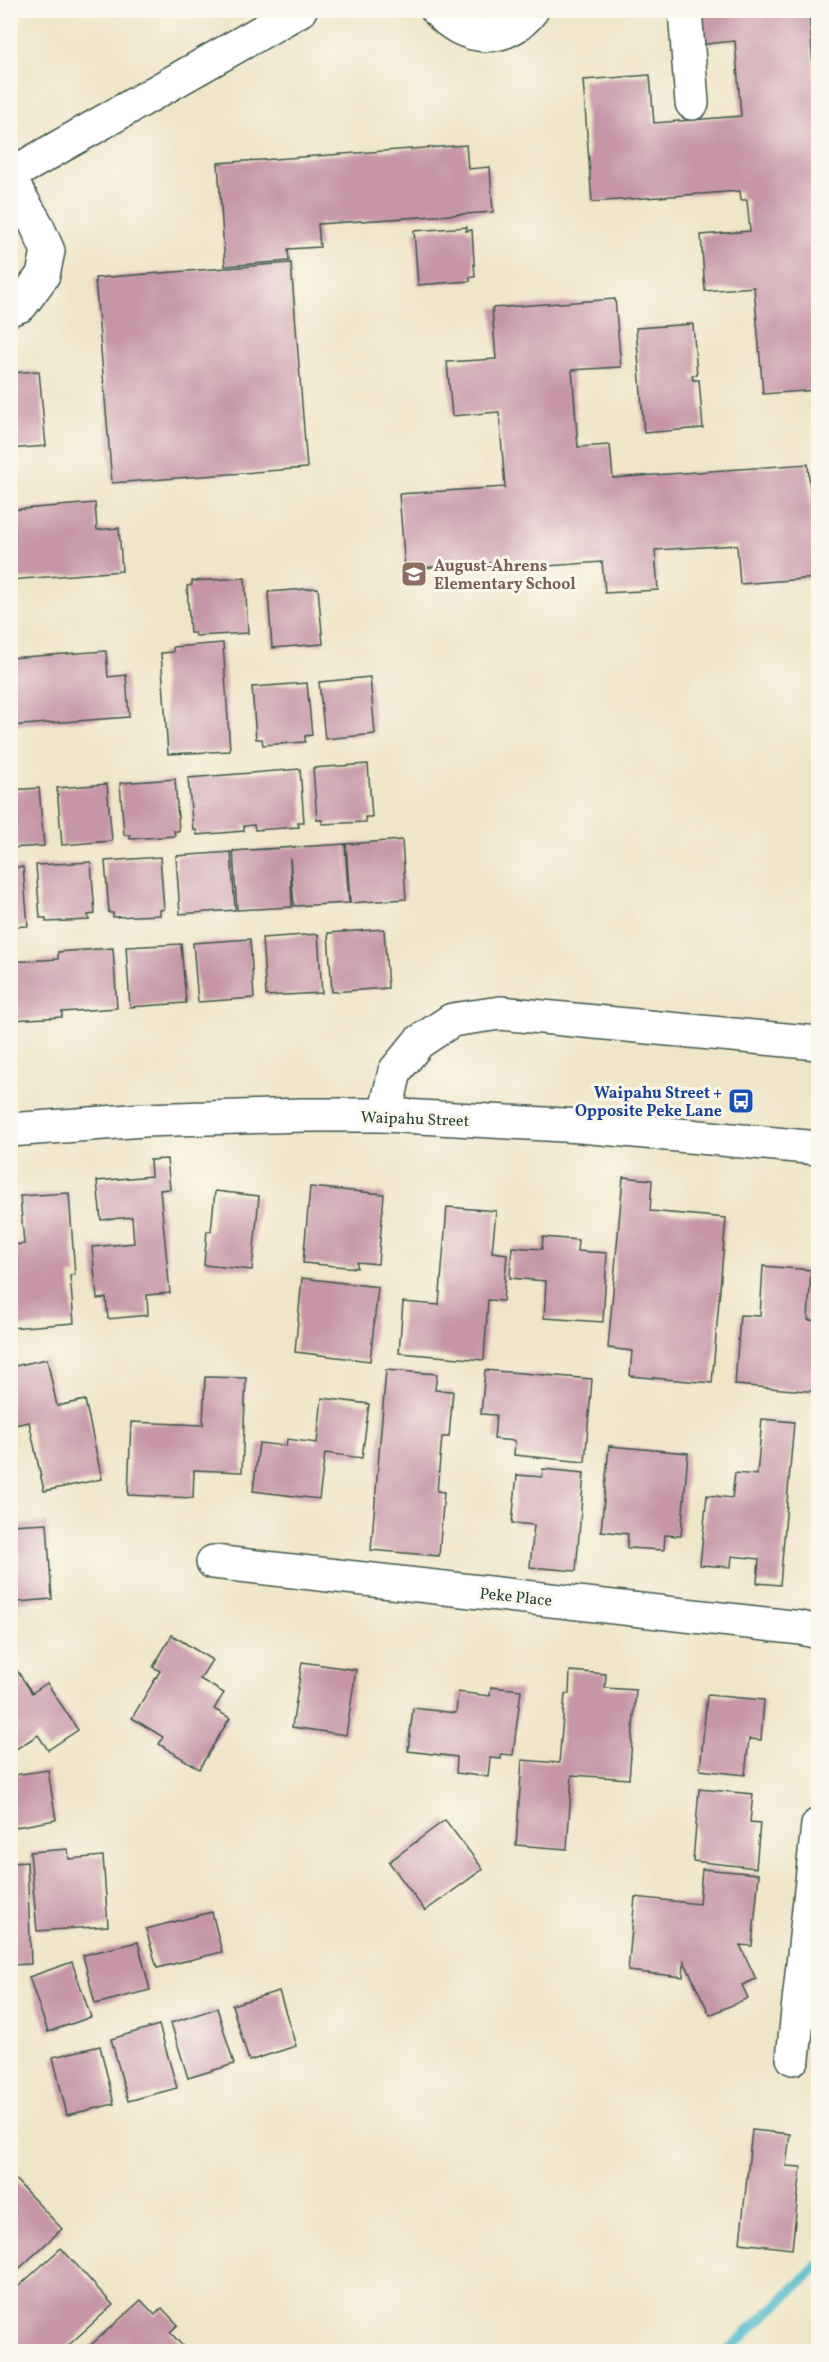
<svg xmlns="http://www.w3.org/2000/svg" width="829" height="2362" font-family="Vollkorn,serif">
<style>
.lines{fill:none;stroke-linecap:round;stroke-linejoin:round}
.stream{stroke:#4fbaca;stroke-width:10}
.building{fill:#c696a7}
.minor-casing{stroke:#3e564a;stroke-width:36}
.minor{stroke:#fff;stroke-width:33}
.labels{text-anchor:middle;stroke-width:6;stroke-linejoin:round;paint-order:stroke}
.education-label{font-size:16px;font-weight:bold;fill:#785e54;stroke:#fbf7ec;text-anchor:start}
.transit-label{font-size:16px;font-weight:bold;fill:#164399;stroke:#fbf7ec;text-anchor:end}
.street-label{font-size:16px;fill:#1f3d34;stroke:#fbf7ec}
</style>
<rect width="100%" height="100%" fill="#fbf7ec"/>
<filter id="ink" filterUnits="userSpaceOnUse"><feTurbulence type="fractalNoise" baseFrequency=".0167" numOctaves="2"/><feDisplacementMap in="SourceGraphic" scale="12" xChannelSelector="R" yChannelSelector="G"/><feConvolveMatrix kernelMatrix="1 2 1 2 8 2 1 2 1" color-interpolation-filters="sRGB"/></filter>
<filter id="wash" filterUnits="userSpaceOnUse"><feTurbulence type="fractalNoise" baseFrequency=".008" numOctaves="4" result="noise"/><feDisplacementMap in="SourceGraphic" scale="24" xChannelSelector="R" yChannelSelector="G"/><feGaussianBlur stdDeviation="1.35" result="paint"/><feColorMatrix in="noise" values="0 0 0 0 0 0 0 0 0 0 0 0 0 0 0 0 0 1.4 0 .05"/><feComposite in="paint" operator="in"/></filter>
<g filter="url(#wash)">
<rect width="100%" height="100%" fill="#efe5c8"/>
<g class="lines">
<path class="stream" d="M 726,2352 L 818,2266"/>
</g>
<g id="blocks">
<g class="building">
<path d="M 694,10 L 809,10 L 814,79 L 818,78 L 818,390 L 763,394 L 754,287 L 705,291 L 701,235 L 750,231 L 747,200 L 741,200 L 740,191 L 592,202 L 583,80 L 650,75 L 654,123 L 741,116 L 735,41 L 696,45 Z"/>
<path d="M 466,145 L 468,169 L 490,167 L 493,212 L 318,224 L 320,247 L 288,249 L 289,261 L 225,266 L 218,163 Z"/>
<path d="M 467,227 L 466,231 L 472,230 L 475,277 L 470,277 L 470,281 L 418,285 L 414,231 Z"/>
<path d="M 291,263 L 307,468 L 112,483 L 95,278 Z"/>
<path d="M 615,299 L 621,367 L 572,370 L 578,447 L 610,445 L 613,478 L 808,464 L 817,578 L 740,584 L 737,545 L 655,550 L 658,590 L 605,593 L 602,562 L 506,569 L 505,562 L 405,569 L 399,494 L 505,487 L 499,412 L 452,416 L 447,362 L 496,359 L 492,308 Z"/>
<path d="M 693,324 L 697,375 L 692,375 L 693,380 L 699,380 L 703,428 L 644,433 L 636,328 Z"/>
<path d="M 39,371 L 46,446 L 10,449 L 10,373 Z"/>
<path d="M 95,503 L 97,530 L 119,528 L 122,571 L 10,580 L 10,510 Z"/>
<path d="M 245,578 L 248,633 L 196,636 L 195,633 L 190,633 L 187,586 L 192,585 L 192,581 Z"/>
<path d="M 318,588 L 323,644 L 272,648 L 268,592 Z"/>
<path d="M 223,643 L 230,751 L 168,754 L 161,653 L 173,652 L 173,647 Z"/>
<path d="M 106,651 L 108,677 L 126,675 L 129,717 L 10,726 L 10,658 Z"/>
<path d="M 370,677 L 375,734 L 325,739 L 319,682 Z"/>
<path d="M 307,683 L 312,735 L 305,736 L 305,742 L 263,745 L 262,739 L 256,739 L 252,687 Z"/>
<path d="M 368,764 L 372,817 L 365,817 L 366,822 L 322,824 L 322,820 L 317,820 L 313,768 Z"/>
<path d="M 300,769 L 304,822 L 298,822 L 299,827 L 255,830 L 254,825 L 244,826 L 244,831 L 197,835 L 196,830 L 193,830 L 188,778 Z"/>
<path d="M 175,779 L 179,831 L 174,831 L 175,836 L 130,839 L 130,835 L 124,835 L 120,783 Z"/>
<path d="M 107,784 L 112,841 L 62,845 L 57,788 Z"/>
<path d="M 39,788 L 44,846 L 10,848 L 10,790 Z"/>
<path d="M 402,840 L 406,899 L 350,903 L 346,844 Z"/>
<path d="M 345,844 L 349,903 L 294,906 L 290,858 L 292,907 L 237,910 L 233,851 Z"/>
<path d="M 231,852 L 235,910 L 180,914 L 176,856 Z"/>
<path d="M 160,857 L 164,909 L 160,910 L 160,915 L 113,917 L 113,913 L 109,913 L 105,861 Z"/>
<path d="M 91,862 L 95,914 L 88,915 L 89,920 L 46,922 L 46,918 L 40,918 L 36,865 Z"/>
<path d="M 23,867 L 28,926 L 10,927 L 10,868 Z"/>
<path d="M 384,929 L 388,988 L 332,992 L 328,933 Z"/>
<path d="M 318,934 L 322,993 L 266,996 L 262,938 Z"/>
<path d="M 250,939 L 254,998 L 198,1002 L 193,943 Z"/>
<path d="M 181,944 L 186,1003 L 130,1007 L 126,947 Z"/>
<path d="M 113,948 L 117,1008 L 62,1012 L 62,1017 L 12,1020 L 10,962 L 58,959 L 58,952 Z"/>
<path d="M 167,1159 L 170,1189 L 160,1190 L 170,1293 L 147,1295 L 148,1315 L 108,1319 L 106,1298 L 97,1299 L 92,1247 L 134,1243 L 132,1217 L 101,1220 L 97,1181 L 151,1176 L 150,1160 Z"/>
<path d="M 623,1177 L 652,1180 L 650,1211 L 726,1218 L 712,1383 L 630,1376 L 632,1351 L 608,1348 Z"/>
<path d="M 310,1187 L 384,1194 L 378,1264 L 357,1262 L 357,1268 L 303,1263 Z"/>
<path d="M 215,1191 L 259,1196 L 252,1270 L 204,1265 L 207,1231 L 211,1231 Z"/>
<path d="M 69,1193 L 75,1275 L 70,1275 L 74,1323 L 10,1328 L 10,1245 L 24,1244 L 20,1196 Z"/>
<path d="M 447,1207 L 496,1211 L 492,1252 L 507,1254 L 503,1301 L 488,1300 L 484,1360 L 399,1353 L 403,1302 L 439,1305 Z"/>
<path d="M 543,1237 L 578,1240 L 577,1251 L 607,1253 L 603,1322 L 544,1318 L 546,1281 L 510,1278 L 512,1247 L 542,1249 Z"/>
<path d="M 763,1266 L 811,1270 L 808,1320 L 818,1321 L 818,1392 L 735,1385 L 740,1315 L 760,1316 Z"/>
<path d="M 302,1278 L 378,1287 L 370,1361 L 295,1352 Z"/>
<path d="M 47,1359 L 57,1406 L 85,1400 L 102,1479 L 44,1491 L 29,1422 L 10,1426 L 10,1367 Z"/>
<path d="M 386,1370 L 437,1374 L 435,1390 L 453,1391 L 449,1437 L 442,1437 L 437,1491 L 444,1492 L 439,1556 L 371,1550 Z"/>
<path d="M 485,1370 L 592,1379 L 585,1462 L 514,1455 L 515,1441 L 494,1439 L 496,1415 L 481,1414 Z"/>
<path d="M 205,1377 L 246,1378 L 242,1472 L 194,1470 L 193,1498 L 128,1495 L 131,1422 L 203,1425 Z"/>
<path d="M 322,1398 L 369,1404 L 362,1458 L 325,1453 L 319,1499 L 253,1491 L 259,1443 L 286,1446 L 287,1439 L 317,1443 Z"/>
<path d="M 762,1419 L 794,1422 L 780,1585 L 757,1583 L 759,1559 L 732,1556 L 731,1567 L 700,1565 L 707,1495 L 732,1498 L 735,1473 L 757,1475 Z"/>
<path d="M 609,1446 L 688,1453 L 681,1536 L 665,1535 L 664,1550 L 627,1548 L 628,1534 L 601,1531 Z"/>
<path d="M 543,1469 L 584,1473 L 576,1571 L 530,1567 L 534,1525 L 512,1523 L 517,1475 L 542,1477 Z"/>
<path d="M 47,1523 L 52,1599 L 18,1602 L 19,1610 L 10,1610 L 10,1525 Z"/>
<path d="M 172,1635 L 212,1660 L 200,1679 L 224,1693 L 214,1709 L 230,1718 L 199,1769 L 159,1744 L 163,1737 L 132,1718 L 160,1671 L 153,1667 Z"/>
<path d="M 10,1660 L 32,1693 L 47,1683 L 78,1730 L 48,1750 L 38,1735 L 10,1753 Z"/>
<path d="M 302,1662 L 356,1670 L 346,1735 L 292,1727 Z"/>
<path d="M 570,1671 L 606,1674 L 605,1688 L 636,1690 L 629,1779 L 572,1775 L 567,1849 L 516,1845 L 522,1760 L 559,1763 L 565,1694 L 569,1694 Z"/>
<path d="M 491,1687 L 521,1690 L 513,1755 L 501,1754 L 501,1759 L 490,1758 L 488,1777 L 456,1773 L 457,1757 L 408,1751 L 413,1708 L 456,1713 L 458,1692 L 490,1696 Z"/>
<path d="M 707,1695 L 764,1700 L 761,1740 L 749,1739 L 745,1775 L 700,1770 Z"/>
<path d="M 13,1765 L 15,1775 L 48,1770 L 56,1820 L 10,1828 L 10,1766 Z"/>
<path d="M 699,1789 L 753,1794 L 750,1822 L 760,1823 L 756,1868 L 693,1861 Z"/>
<path d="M 445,1820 L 483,1869 L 425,1911 L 389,1862 Z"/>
<path d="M 68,1849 L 69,1859 L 103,1856 L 108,1926 L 37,1931 L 30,1852 Z"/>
<path d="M 27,1862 L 31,1964 L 10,1965 L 10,1863 Z"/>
<path d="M 702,1869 L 759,1874 L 752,1946 L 740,1945 L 756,1979 L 742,1985 L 748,1998 L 710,2015 L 684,1961 L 683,1977 L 628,1971 L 635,1897 L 699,1904 Z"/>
<path d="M 212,1912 L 222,1952 L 157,1968 L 146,1929 Z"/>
<path d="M 138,1942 L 150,1990 L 95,2004 L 83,1955 Z"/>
<path d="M 72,1962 L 91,2017 L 48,2032 L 29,1977 Z"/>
<path d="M 279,1991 L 296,2046 L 249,2061 L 232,2005 Z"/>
<path d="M 217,2008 L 234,2064 L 188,2078 L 171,2023 Z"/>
<path d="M 159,2025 L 177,2088 L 128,2101 L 111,2039 Z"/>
<path d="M 100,2046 L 114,2104 L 67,2115 L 53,2057 Z"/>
<path d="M 752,2130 L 790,2134 L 786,2166 L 801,2167 L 792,2249 L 740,2243 Z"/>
<path d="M 10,2174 L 62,2229 L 10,2277 Z"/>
<path d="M 61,2248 L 113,2305 L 61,2352 L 10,2352 L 10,2294 Z"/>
<path d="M 141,2300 L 155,2315 L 162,2308 L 178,2325 L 170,2332 L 188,2352 L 83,2352 Z"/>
</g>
</g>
</g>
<g filter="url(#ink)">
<use href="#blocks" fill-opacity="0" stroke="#3e564a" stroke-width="1.5"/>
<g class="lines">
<g class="minor-casing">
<g id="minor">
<path d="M 437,10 C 464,41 506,45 532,10"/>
<path d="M 685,10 L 692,103"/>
<path d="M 10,175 L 300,10"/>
<path d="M 10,180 L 36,224 L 48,251 L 43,275 L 21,305 L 10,309"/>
<path d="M 385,1115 L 395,1071 L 419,1042 L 452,1020 L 500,1013 L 818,1043"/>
<path d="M 10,1130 L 144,1120 L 303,1115 L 385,1115 L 581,1126 L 818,1148"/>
<path d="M 213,1562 L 801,1628 L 818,1632"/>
<path d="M 793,2058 L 818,1825"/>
</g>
</g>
<use href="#minor" class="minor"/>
</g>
</g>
<defs>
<g id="school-square" transform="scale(1.35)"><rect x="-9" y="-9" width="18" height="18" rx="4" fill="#8d6e63" stroke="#fbf7ec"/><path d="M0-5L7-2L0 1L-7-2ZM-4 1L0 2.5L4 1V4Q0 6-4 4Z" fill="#fff"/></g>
<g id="bus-square" transform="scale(1.35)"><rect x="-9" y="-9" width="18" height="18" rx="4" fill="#1a4fb4" stroke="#fbf7ec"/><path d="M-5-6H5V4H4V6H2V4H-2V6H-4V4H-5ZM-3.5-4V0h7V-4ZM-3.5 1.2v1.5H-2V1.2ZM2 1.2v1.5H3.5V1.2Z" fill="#fff"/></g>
</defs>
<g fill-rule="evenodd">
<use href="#school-square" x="414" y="574"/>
<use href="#bus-square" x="741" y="1101"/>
</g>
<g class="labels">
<g class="education-label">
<text x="434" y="571">August-Ahrens<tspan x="434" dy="18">Elementary School</tspan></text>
</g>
<g class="transit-label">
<text x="722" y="1098">Waipahu Street +<tspan x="722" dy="18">Opposite Peke Lane</tspan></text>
</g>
<g class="street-label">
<text transform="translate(415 1118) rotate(2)" y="6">Waipahu Street</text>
<text transform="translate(516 1596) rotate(6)" y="6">Peke Place</text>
</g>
</g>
<rect width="829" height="2362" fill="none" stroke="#fbf7ec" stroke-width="36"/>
</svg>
